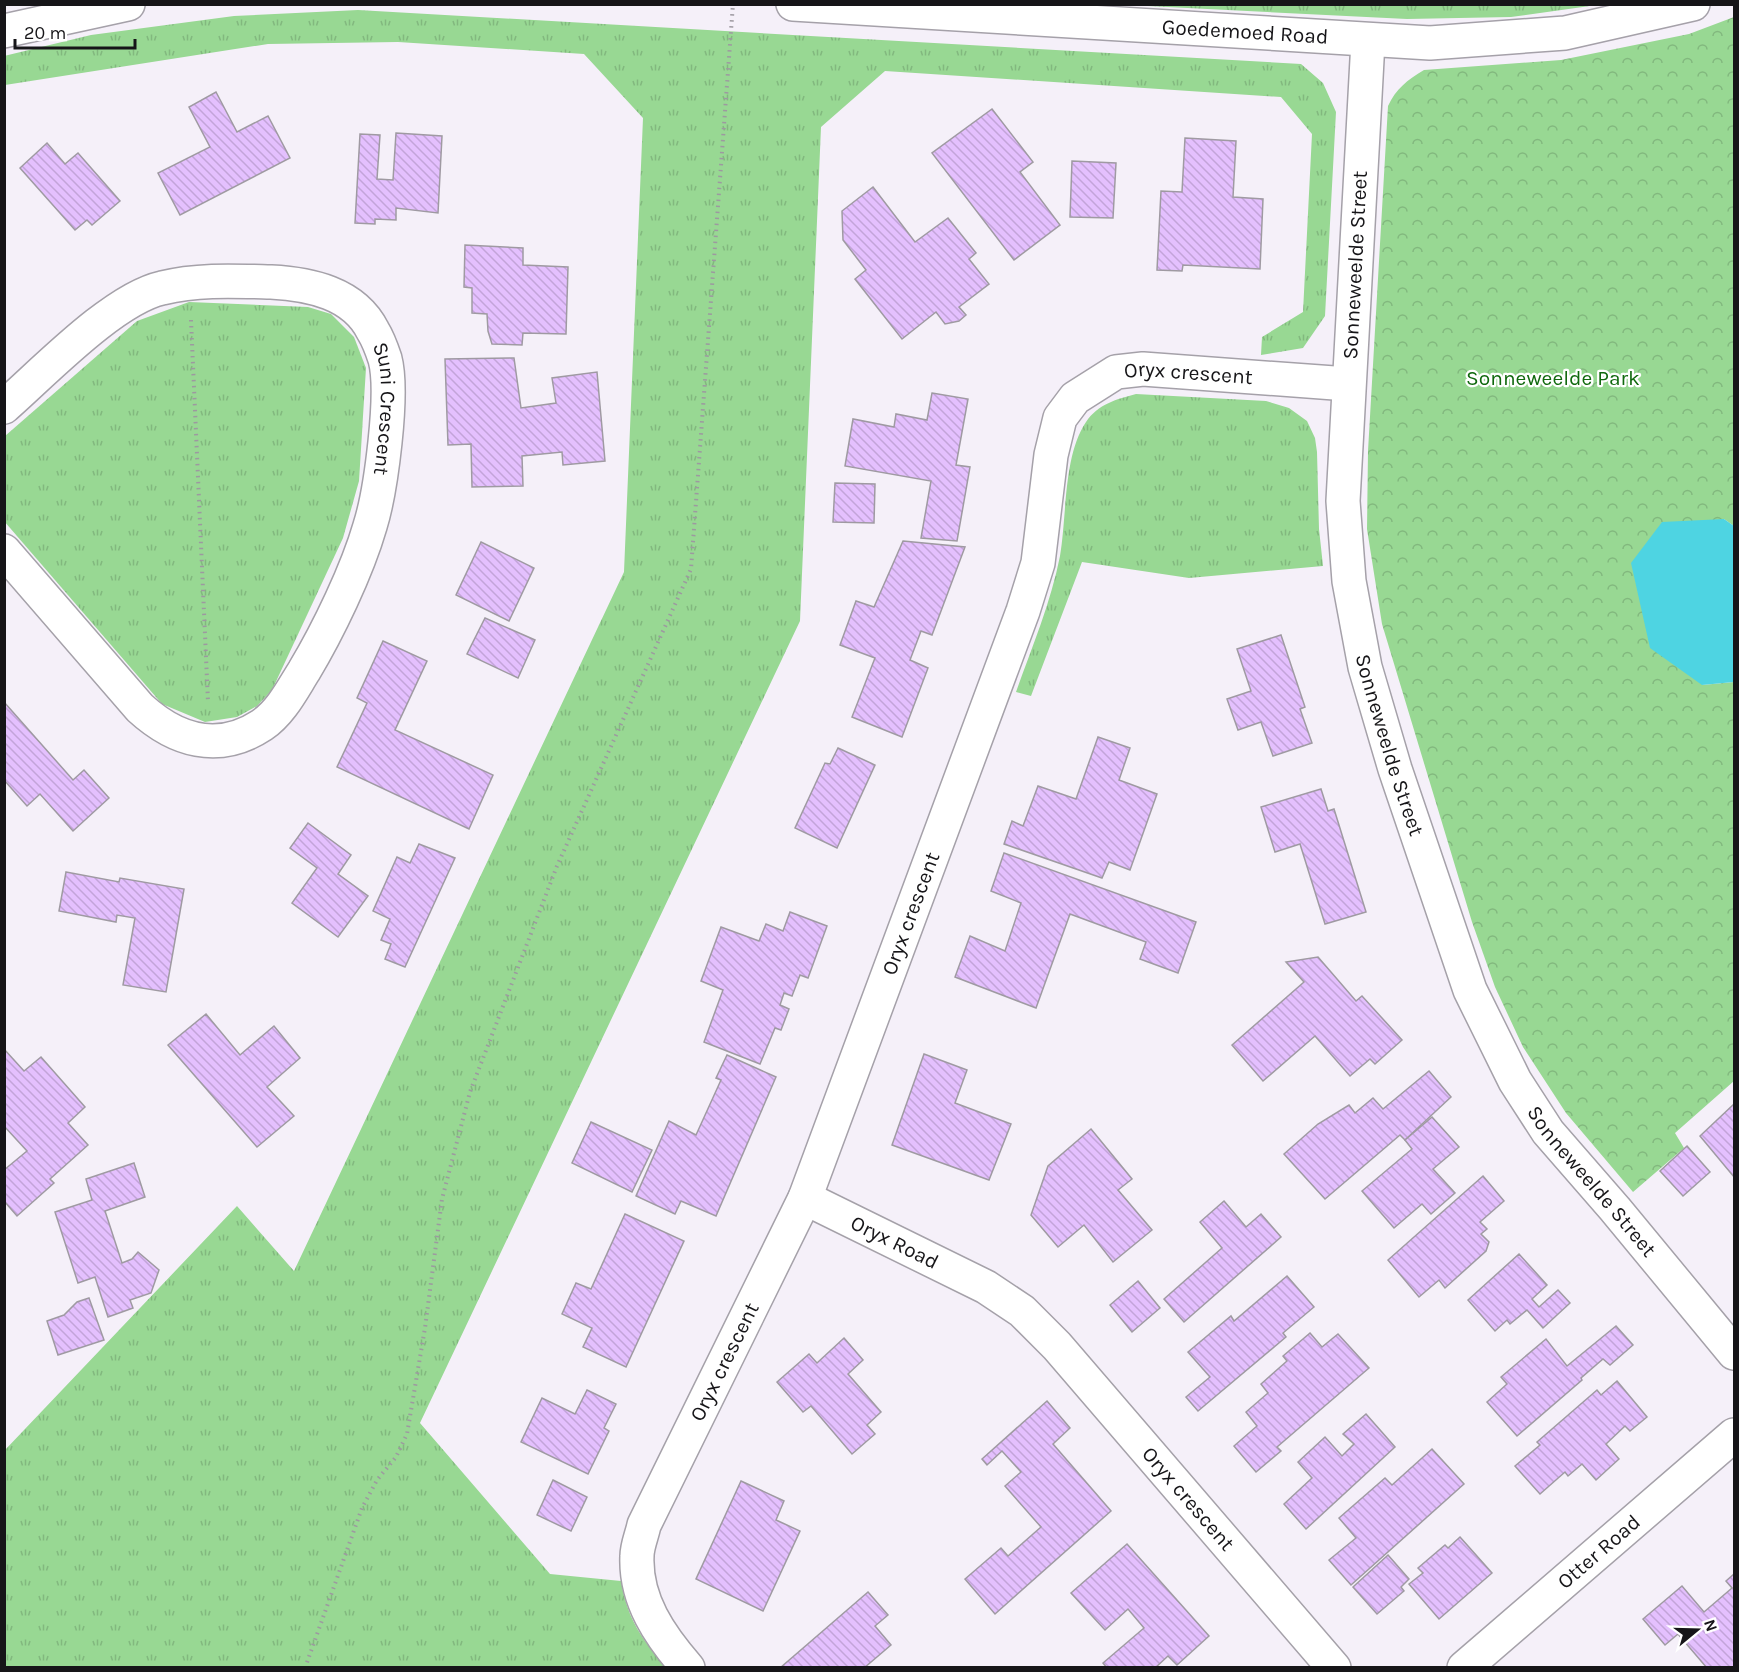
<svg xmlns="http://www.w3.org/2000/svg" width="1739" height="1672" font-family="Karla,sans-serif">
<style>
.grass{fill:url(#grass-tufts)}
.park{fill:url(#park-crowns)}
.water{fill:#4ed4e2}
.building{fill:url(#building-back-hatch);stroke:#9f9aa2;stroke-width:1.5}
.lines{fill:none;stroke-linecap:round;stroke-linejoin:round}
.street-casing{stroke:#a5a1a9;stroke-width:36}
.path{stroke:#9d99a0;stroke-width:4;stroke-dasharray:1.5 4.5;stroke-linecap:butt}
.street{stroke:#fff;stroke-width:33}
.labels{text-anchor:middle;stroke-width:4.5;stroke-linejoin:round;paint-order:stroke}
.street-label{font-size:21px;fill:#161518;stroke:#fff}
.park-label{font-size:21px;fill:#10690e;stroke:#fff}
</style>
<defs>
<pattern id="grass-tufts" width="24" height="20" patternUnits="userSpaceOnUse" patternTransform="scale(1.5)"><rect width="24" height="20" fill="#98d893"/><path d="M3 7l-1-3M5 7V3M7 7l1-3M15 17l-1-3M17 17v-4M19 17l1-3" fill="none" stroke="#82b87e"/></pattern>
<pattern id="park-crowns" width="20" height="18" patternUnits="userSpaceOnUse" patternTransform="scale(1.5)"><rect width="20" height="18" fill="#98d893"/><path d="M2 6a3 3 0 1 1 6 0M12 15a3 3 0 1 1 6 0" fill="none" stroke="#82b87e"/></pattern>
<pattern id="building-back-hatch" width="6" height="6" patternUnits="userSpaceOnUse" patternTransform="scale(1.5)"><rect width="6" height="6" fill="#e4c0fe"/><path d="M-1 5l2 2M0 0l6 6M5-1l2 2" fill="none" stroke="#c3a4d9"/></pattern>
</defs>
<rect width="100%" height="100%" fill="#f5f0f9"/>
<g class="grass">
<path d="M 1128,5 L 1597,4 L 1597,5 L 1511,17 L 1407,19 Z"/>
<path d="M 358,10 L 1301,64 L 1323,83 L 1336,112 L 1325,316 L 1303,348 L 1261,355 L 1262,337 L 1303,312 L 1312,134 L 1281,97 L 885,71 L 821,127 L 800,621 L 420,1423 L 550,1574 L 621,1581 C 628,1620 641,1638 666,1667 L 5,1667 L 5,1450 L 237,1206 L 294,1271 L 624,572 L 643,118 L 584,54 L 398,42 L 268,44 L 5,85 L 4,56 L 91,35 L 234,16 Z"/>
<path d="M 189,302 L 308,307 L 331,314 L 354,337 L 366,368 L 359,481 L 343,538 L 272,690 L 257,706 L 237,717 L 205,722 L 162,704 L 4,521 L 5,436 L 137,321 Z"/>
<path d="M 1136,394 L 1266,401 L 1289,408 L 1307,421 L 1315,438 L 1317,452 L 1319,529 L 1323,566 L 1189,578 L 1082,562 L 1031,696 L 1016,692 C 1032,647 1051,602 1060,556 C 1067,516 1063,456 1086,422 C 1098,404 1117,399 1136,394 Z"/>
</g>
<path class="park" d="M 1734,17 L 1734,526 L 1724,519 L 1702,685 L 1734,682 L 1734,1081 L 1675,1133 L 1684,1148 L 1633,1192 L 1566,1113 L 1523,1047 L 1495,987 L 1472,922 L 1382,624 L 1367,529 L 1368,451 L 1388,106 C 1396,89 1407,80 1424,70 L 1561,60 L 1689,34 Z"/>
<path class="water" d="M 1724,519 L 1734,526 L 1734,682 L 1702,685 L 1650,648 L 1631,563 L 1662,522 Z"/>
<g class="building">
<path d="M 216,92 L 237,132 L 268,116 L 290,158 L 180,215 L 158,173 L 210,147 L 189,107 Z"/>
<path d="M 992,109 L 1033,162 L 1020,172 L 1060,225 L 1014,260 L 932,153 Z"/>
<path d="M 396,133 L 442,136 L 438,213 L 396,208 L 396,220 L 375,219 L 375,224 L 355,223 L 360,134 L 380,135 L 377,179 L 393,180 Z"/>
<path d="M 1185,138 L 1236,141 L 1233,197 L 1263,199 L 1260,269 L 1183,265 L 1182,271 L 1157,270 L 1161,191 L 1182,192 Z"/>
<path d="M 47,143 L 65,164 L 78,153 L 120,201 L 92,225 L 87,220 L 75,230 L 20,168 Z"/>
<path d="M 1072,161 L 1116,163 L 1113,218 L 1070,217 Z"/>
<path d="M 873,187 L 915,242 L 948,218 L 976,253 L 969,259 L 989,284 L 959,307 L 966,315 L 959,321 L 945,324 L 936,312 L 902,339 L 855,279 L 866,270 L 843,240 L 842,211 Z"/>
<path d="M 465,245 L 523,248 L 523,265 L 568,267 L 566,334 L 523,333 L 522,345 L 492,344 L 488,331 L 487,314 L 472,313 L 472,288 L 464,287 Z"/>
<path d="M 514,358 L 521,408 L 556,403 L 552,378 L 597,372 L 605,461 L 563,465 L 562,452 L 522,456 L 523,486 L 472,487 L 471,444 L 448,445 L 445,359 Z"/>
<path d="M 932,393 L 968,399 L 956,465 L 970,467 L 957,541 L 921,538 L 931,481 L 845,466 L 853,419 L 894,427 L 896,414 L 927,420 Z"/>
<path d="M 835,483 L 875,484 L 874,523 L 833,522 Z"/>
<path d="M 903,541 L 965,547 L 932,635 L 921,631 L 910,660 L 928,668 L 902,737 L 852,717 L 875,658 L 840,645 L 856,601 L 874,607 Z"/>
<path d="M 481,542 L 534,568 L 509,621 L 456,595 Z"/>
<path d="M 485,618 L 535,640 L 518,678 L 467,654 Z"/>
<path d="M 1281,635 L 1305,707 L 1300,709 L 1312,743 L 1273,756 L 1261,722 L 1238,730 L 1227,699 L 1251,691 L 1237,649 Z"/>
<path d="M 383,641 L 427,661 L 395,730 L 493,775 L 469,829 L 337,767 L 367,703 L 357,698 Z"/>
<path d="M 4,702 L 73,780 L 84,770 L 109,798 L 73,831 L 40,794 L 27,806 L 4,780 Z"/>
<path d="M 1098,737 L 1130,748 L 1119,780 L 1157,794 L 1130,870 L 1109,862 L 1102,878 L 1004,844 L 1012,821 L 1023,826 L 1038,786 L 1076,799 Z"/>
<path d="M 838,748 L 875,765 L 837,848 L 795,828 L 825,763 L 830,764 Z"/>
<path d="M 1321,789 L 1328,811 L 1334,809 L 1366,912 L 1325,924 L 1300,844 L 1275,852 L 1261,807 Z"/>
<path d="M 308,823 L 351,855 L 338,874 L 368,896 L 338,937 L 292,903 L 317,868 L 290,848 Z"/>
<path d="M 419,844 L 455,858 L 405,967 L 385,959 L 391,944 L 381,940 L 390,919 L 373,911 L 397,857 L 410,863 Z"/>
<path d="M 1004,853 L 1196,922 L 1178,973 L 1140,959 L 1146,942 L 1070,914 L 1036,1008 L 955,977 L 970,936 L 1005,951 L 1021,903 L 991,891 Z"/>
<path d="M 66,872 L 119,882 L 120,878 L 184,889 L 166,992 L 123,985 L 135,918 L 117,915 L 116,922 L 59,911 Z"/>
<path d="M 790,912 L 827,926 L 808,978 L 800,975 L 792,996 L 784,993 L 780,1005 L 789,1009 L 781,1030 L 775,1028 L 760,1064 L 704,1042 L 723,990 L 701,981 L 721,927 L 759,941 L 766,924 L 783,931 Z"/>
<path d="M 1318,957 L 1356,1001 L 1362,996 L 1402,1040 L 1375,1064 L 1370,1059 L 1350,1076 L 1315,1036 L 1263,1081 L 1232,1045 L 1304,982 L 1286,962 Z"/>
<path d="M 206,1014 L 240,1055 L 274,1026 L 300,1058 L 267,1087 L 294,1116 L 257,1147 L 168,1045 Z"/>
<path d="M 4,1049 L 24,1071 L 41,1057 L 85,1107 L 68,1123 L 88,1145 L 50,1179 L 54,1183 L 17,1216 L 4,1201 L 4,1170 L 27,1151 L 4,1126 Z"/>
<path d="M 924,1054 L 967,1070 L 955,1103 L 1011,1124 L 989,1180 L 892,1145 Z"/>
<path d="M 727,1055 L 776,1077 L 716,1216 L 681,1201 L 675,1214 L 636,1196 L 669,1121 L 696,1135 L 721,1080 L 716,1078 Z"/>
<path d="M 1429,1071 L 1451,1097 L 1405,1140 L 1400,1135 L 1325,1199 L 1284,1154 L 1318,1124 L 1349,1105 L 1355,1113 L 1373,1098 L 1383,1109 Z"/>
<path d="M 1734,1104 L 1734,1177 L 1700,1136 Z"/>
<path d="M 1432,1117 L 1459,1147 L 1433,1169 L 1455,1193 L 1431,1214 L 1422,1204 L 1394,1228 L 1362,1191 L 1412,1149 L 1405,1140 Z"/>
<path d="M 591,1122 L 652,1150 L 632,1192 L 572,1163 Z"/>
<path d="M 1091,1129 L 1132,1179 L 1118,1190 L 1152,1230 L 1113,1262 L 1084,1225 L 1058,1247 L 1031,1215 L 1048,1166 Z"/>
<path d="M 1687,1146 L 1710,1172 L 1683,1196 L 1660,1171 Z"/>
<path d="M 134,1163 L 145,1197 L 105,1211 L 122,1263 L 132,1259 L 138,1252 L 159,1270 L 151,1293 L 130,1300 L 133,1308 L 108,1317 L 95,1277 L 78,1283 L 55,1212 L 92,1200 L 86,1179 Z"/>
<path d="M 1483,1176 L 1504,1201 L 1480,1222 L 1487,1229 L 1481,1234 L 1489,1242 L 1486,1251 L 1445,1288 L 1439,1280 L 1419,1297 L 1388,1260 Z"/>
<path d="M 1224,1201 L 1246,1227 L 1261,1214 L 1281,1237 L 1184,1322 L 1164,1299 L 1222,1248 L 1200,1222 Z"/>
<path d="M 625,1214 L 684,1241 L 626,1367 L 583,1347 L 592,1328 L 562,1314 L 576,1283 L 591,1289 Z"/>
<path d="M 1519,1254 L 1547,1285 L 1532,1299 L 1539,1307 L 1558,1290 L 1570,1303 L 1543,1328 L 1527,1310 L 1510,1324 L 1507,1320 L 1495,1331 L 1468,1300 Z"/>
<path d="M 1287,1276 L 1314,1307 L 1283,1333 L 1286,1337 L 1198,1411 L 1186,1397 L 1210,1377 L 1188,1352 L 1231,1316 L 1234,1321 Z"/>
<path d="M 1138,1281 L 1160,1308 L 1132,1332 L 1110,1305 Z"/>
<path d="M 89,1298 L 104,1340 L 58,1355 L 47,1321 L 64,1315 L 77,1302 Z"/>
<path d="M 1616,1326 L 1633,1345 L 1610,1365 L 1603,1359 L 1581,1378 L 1582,1380 L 1517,1436 L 1487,1402 L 1507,1384 L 1501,1377 L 1546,1339 L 1567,1366 Z"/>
<path d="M 1310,1333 L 1322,1347 L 1338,1334 L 1369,1368 L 1277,1447 L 1281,1451 L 1256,1472 L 1234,1446 L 1257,1426 L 1246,1412 L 1268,1393 L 1261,1384 L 1287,1361 L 1283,1356 Z"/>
<path d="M 844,1338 L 863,1360 L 848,1374 L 881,1412 L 867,1425 L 875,1434 L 852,1454 L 811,1406 L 803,1412 L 777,1382 L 809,1354 L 817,1363 Z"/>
<path d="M 1617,1381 L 1647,1417 L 1630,1431 L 1625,1426 L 1606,1444 L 1619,1459 L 1596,1480 L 1582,1464 L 1568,1476 L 1565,1472 L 1540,1494 L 1515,1466 L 1540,1445 L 1537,1442 L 1597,1390 L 1601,1395 Z"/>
<path d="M 587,1390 L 616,1404 L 604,1428 L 609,1431 L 588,1474 L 521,1442 L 542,1398 L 575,1414 Z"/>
<path d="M 1047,1401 L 1070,1428 L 1053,1444 L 1111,1511 L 995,1614 L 965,1579 L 1001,1548 L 1008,1556 L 1041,1527 L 1005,1486 L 1021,1472 L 1002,1451 L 987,1465 L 982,1459 Z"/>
<path d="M 1366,1414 L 1395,1447 L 1306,1529 L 1284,1504 L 1312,1478 L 1298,1462 L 1325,1437 L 1342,1456 L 1354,1444 L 1343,1434 Z"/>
<path d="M 1432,1449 L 1464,1484 L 1351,1585 L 1329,1560 L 1356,1538 L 1339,1518 L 1385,1478 L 1392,1485 Z"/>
<path d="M 553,1480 L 587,1497 L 571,1531 L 537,1515 Z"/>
<path d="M 741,1481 L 784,1501 L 776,1520 L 800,1531 L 763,1611 L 696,1579 Z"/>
<path d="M 1460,1537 L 1492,1573 L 1439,1619 L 1409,1584 L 1423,1573 L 1418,1568 L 1445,1545 L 1448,1548 Z"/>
<path d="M 1127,1544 L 1209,1636 L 1177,1665 L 1168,1656 L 1155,1668 L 1107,1668 L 1103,1663 L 1144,1628 L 1128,1609 L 1105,1630 L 1071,1593 Z"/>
<path d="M 1388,1555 L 1409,1579 L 1401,1587 L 1404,1591 L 1377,1614 L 1353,1587 Z"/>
<path d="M 1734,1574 L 1734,1668 L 1707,1668 L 1678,1634 L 1665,1645 L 1643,1619 L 1682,1586 L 1704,1612 L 1732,1588 L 1726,1581 Z"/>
<path d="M 868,1592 L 888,1615 L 875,1626 L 891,1645 L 864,1668 L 780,1668 Z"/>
</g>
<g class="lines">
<g class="street-casing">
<g id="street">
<path id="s1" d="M 793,4 L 1430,43 L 1565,33 L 1693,4"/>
<path d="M 4,31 L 128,4"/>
<path id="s2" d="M 1368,41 L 1343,501 L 1349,581 L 1365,667 L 1395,769 L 1470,990 L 1515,1081 L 1548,1132 L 1615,1209 L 1734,1353"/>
<path id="s3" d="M 4,407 C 43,373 113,299 162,288 C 198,279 235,281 271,282 C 310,284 354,293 373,331 C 378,339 382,350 385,359 C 394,393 381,491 370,526 C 357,571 328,631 304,671 C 292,690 281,712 262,725 C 218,754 175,740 140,708 L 4,551"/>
<path id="s4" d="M 805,1198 L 986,1287 L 1022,1311 L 1057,1346 L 1334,1668"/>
<path id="s5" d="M 688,1668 C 660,1636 635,1600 637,1556 C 637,1546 642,1535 644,1525 L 805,1198 L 1023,611 L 1038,563 L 1051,455 L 1060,418 L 1075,398 L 1116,372 L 1143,369 L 1348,384"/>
<path id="s6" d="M 1464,1668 L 1734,1435"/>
</g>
</g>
<g class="path">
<path d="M 191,320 L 208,702"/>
<path d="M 305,1668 L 362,1508 L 377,1480 L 396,1457 L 407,1434 L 425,1328 L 442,1199 L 470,1092 L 557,866 L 691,569 L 733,4"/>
</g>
<use href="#street" class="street"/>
</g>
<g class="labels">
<g class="street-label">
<text dy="7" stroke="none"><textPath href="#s1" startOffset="453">Goedemoed Road</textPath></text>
<text transform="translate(1355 265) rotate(-87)" y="7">Sonneweelde Street</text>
<text dy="7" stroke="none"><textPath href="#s5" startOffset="1492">Oryx crescent</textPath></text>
<text dy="7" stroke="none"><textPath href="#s3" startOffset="508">Suni Crescent</textPath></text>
<text dy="7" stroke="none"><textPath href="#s2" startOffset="710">Sonneweelde Street</textPath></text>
<text dy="7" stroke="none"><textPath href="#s5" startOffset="826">Oryx crescent</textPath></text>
<text dy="7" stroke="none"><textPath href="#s2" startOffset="1196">Sonneweelde Street</textPath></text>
<text dy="7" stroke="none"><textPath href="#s4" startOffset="100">Oryx Road</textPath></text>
<text dy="7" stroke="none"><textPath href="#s5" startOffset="340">Oryx crescent</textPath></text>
<text dy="7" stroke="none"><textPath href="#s4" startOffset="496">Oryx crescent</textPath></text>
<text dy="7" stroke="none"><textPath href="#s6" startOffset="178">Otter Road</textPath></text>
</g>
<g class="park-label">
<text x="1553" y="385">Sonneweelde Park</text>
</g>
</g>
<rect width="1739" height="1672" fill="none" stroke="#161518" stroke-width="12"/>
<g transform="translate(1697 1630) rotate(71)" stroke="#ffffff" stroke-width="4.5" paint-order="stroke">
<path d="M0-4.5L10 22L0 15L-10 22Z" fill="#161518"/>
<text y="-9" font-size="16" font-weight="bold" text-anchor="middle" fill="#161518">N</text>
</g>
<path d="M15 39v9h120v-9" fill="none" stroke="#161518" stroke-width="3"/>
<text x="24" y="39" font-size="18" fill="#161518" stroke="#ffffff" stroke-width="4.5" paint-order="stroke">20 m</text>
</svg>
